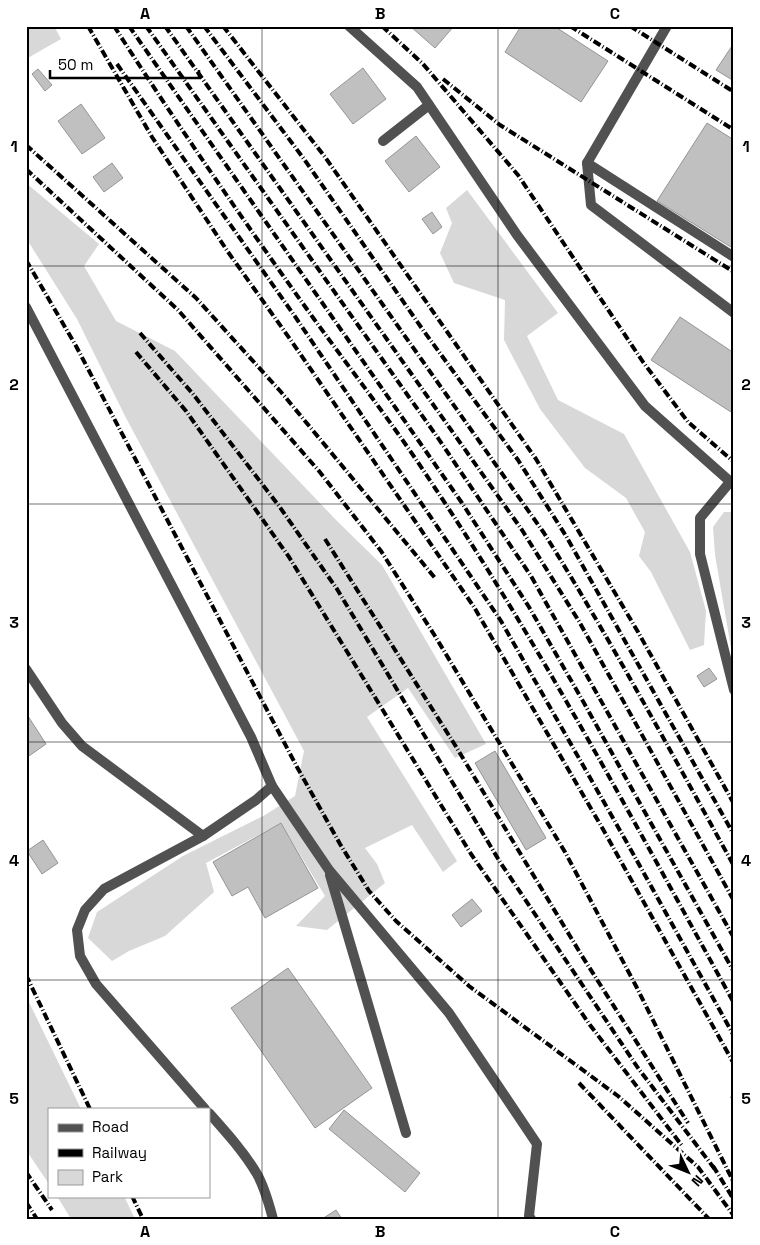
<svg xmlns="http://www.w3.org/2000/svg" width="760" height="1245" font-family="'Space Grotesk',sans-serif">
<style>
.green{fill:#d8d8d8}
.building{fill:#c0c0c0;stroke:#959595}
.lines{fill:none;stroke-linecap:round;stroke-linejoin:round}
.service{stroke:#515151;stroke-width:10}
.minor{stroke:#515151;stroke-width:10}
.rail{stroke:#000;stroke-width:4;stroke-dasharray:8 2.5 1 2.5;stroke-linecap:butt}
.grid{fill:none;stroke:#000;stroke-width:1;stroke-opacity:0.55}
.neatline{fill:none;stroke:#000;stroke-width:2}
.grid-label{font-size:16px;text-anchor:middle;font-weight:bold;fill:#000}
</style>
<rect width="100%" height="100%" fill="#fff"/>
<g class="green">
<path d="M 26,26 L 54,26 L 61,39 L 26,59 Z"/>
<path d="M 26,183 L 99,244 L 84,266 L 116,321 L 175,351 L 337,521 L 382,565 L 486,744 L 455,758 L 408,688 L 367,717 L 457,861 L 443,872 L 412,825 L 365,848 L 377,864 L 385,883 L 327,930 L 296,926 L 325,896 L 281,823 L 206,863 L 214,892 L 165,936 L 129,951 L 112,961 L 88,938 L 97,912 L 183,856 L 265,815 L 295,796 L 304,751 L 125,416 L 77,319 L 26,238 Z"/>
<path d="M 467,190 L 558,313 L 527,336 L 558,400 L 624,434 L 690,552 L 706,611 L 704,645 L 690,650 L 651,572 L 639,556 L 645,532 L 626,498 L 585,468 L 540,409 L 504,340 L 505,300 L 454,283 L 440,253 L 452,223 L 446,208 Z"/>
<path d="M 724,512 L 734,512 L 734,665 L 715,555 L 713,527 Z"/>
<path d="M 26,996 L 81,1109 L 49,1109 L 49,1184 L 26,1150 Z"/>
<path d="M 57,1196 L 124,1196 L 135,1219 L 71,1219 Z"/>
</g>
<g class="building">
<path d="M 410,26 L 454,26 L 435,48 Z"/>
<path d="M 521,26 L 554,26 L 608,61 L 581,102 L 505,52 Z"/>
<path d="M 734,43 L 734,81 L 716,70 Z"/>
<path d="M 363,68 L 386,99 L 353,124 L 330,94 Z"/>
<path d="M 38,69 L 52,85 L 45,91 L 32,74 Z"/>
<path d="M 81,104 L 105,138 L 82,154 L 58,121 Z"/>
<path d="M 707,123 L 734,140 L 734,249 L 657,201 Z"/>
<path d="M 416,136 L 440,167 L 409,192 L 385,161 Z"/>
<path d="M 112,163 L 123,178 L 104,192 L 93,177 Z"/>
<path d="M 432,212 L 442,227 L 433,234 L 422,219 Z"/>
<path d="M 680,317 L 734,353 L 734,414 L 651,360 Z"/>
<path d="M 709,668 L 717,679 L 704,687 L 697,676 Z"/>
<path d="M 26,713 L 46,744 L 26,758 Z"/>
<path d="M 495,751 L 546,838 L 526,850 L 475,763 Z"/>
<path d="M 281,823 L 318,888 L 265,918 L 248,887 L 232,896 L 213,862 Z"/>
<path d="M 43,840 L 58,863 L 42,874 L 27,851 Z"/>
<path d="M 472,899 L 482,911 L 461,927 L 452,915 Z"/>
<path d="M 288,968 L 372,1088 L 315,1128 L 231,1008 Z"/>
<path d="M 344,1110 L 420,1173 L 405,1192 L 329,1129 Z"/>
<path d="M 336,1210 L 342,1219 L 322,1219 Z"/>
</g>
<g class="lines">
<g class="service">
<path d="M 667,26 L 587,163 L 734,257"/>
<path d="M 383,141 L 429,105"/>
<path d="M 587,163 L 591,205 L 734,313"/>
<path d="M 26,307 L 251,737 L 272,786 L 256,800 L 203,836 L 104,889 L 85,910 L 77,930 L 80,956 L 96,984 L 205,1109"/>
<path d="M 730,482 L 700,518 L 700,554 L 734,690"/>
<path d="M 26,669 L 62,723 L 82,746 L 203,836"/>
<path d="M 272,786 L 329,870 L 449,1013 L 537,1144 L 529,1216 L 531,1219"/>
<path d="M 330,875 L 406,1133"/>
<path d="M 209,1113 C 226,1132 244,1152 257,1174 C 265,1188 269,1204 273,1219"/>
</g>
<path class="minor" d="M 349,26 L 417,87 L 517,235 L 645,406 L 734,485"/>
<g class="rail">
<path d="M 88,26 L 152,137 L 228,252 L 290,339 L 474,607 L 604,831 L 734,1064"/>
<path d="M 114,26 C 178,126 245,223 314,319 C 354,374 396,428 433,485 C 544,651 637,828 734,1003"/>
<path d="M 129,26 L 462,503 L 529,607 L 584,703 L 734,972"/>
<path d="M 146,26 L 438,438 L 531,576 L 734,938"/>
<path d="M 165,26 L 522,530 L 580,623 L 734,901"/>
<path d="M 186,26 L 544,533 C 612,642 672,754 734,866"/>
<path d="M 204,26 L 304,159 L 423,330 L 518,460 L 566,536 L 734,835"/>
<path d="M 223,26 L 325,157 L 536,459 L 638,632 L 734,804"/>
<path d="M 382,26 L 423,64 L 518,175 L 643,362 L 688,422 L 734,462"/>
<path d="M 570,26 L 734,130"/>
<path d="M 630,26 L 734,92"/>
<path d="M 117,64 L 294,315 L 501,621 L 626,841 L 734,1036"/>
<path d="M 443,79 L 500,125 L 734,272"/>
<path d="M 26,145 L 196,298 L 281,392 L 435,578"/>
<path d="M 26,169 L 178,310 L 319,471 L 381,551 L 435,636 L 565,852 L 636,986 L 734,1183"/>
<path d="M 26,260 L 76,346 L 297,767 L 340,844 L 369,891 L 396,921 L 469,986 L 618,1096 L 698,1167 L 734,1216"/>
<path d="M 140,333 L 193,394 L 279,506 L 337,589 L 500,862 L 638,1068 L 717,1172"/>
<path d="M 136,352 L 186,411 L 289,557 L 471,854 L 590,1025 L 683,1147"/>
<path d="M 325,539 L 455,745 L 582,956 L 688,1123"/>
<path d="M 26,975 L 90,1109"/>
<path d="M 579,1083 L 709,1219"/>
<path d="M 732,1096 L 734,1099"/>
<path d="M 713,1166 L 734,1200"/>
<path d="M 26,1172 L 52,1210"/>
<path d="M 132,1196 L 143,1219"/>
<path d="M 26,1202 L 37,1219"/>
</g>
</g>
<path class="grid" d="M 262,26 L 262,1219M 498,26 L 498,1219M 26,266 L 734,266M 26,504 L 734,504M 26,742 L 734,742M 26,980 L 734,980"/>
<rect width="760" height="1245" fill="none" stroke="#ffffff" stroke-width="55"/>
<rect x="48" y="1108" width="162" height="90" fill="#ffffff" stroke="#999999"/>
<rect x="58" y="1124" width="25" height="8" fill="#515151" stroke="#999999"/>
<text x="92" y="1132" font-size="15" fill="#000000">Road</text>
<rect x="58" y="1149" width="25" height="8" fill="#000000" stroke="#999999"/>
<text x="92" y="1158" font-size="15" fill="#000000">Railway</text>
<rect x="58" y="1170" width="25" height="15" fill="#d8d8d8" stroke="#999999"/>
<text x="92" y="1182" font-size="15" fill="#000000">Park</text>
<g transform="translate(688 1172) rotate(133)" stroke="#ffffff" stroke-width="4" paint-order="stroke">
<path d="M0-4L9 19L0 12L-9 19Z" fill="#000000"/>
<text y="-8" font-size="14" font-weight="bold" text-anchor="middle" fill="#000000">N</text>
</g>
<path d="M50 70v8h149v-8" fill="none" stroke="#000000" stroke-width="2.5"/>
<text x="58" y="70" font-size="15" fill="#000000" stroke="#ffffff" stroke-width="4" paint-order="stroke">50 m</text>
<rect x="28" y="28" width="704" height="1190" class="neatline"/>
<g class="grid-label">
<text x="145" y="19">A</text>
<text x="380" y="19">B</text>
<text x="615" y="19">C</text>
<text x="14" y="152">1</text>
<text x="746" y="152">1</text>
<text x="14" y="390">2</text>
<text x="746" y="390">2</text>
<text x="14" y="628">3</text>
<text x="746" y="628">3</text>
<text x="14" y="866">4</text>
<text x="746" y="866">4</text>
<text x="14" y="1104">5</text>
<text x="746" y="1104">5</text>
<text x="145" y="1237">A</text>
<text x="380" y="1237">B</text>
<text x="615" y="1237">C</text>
</g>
</svg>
